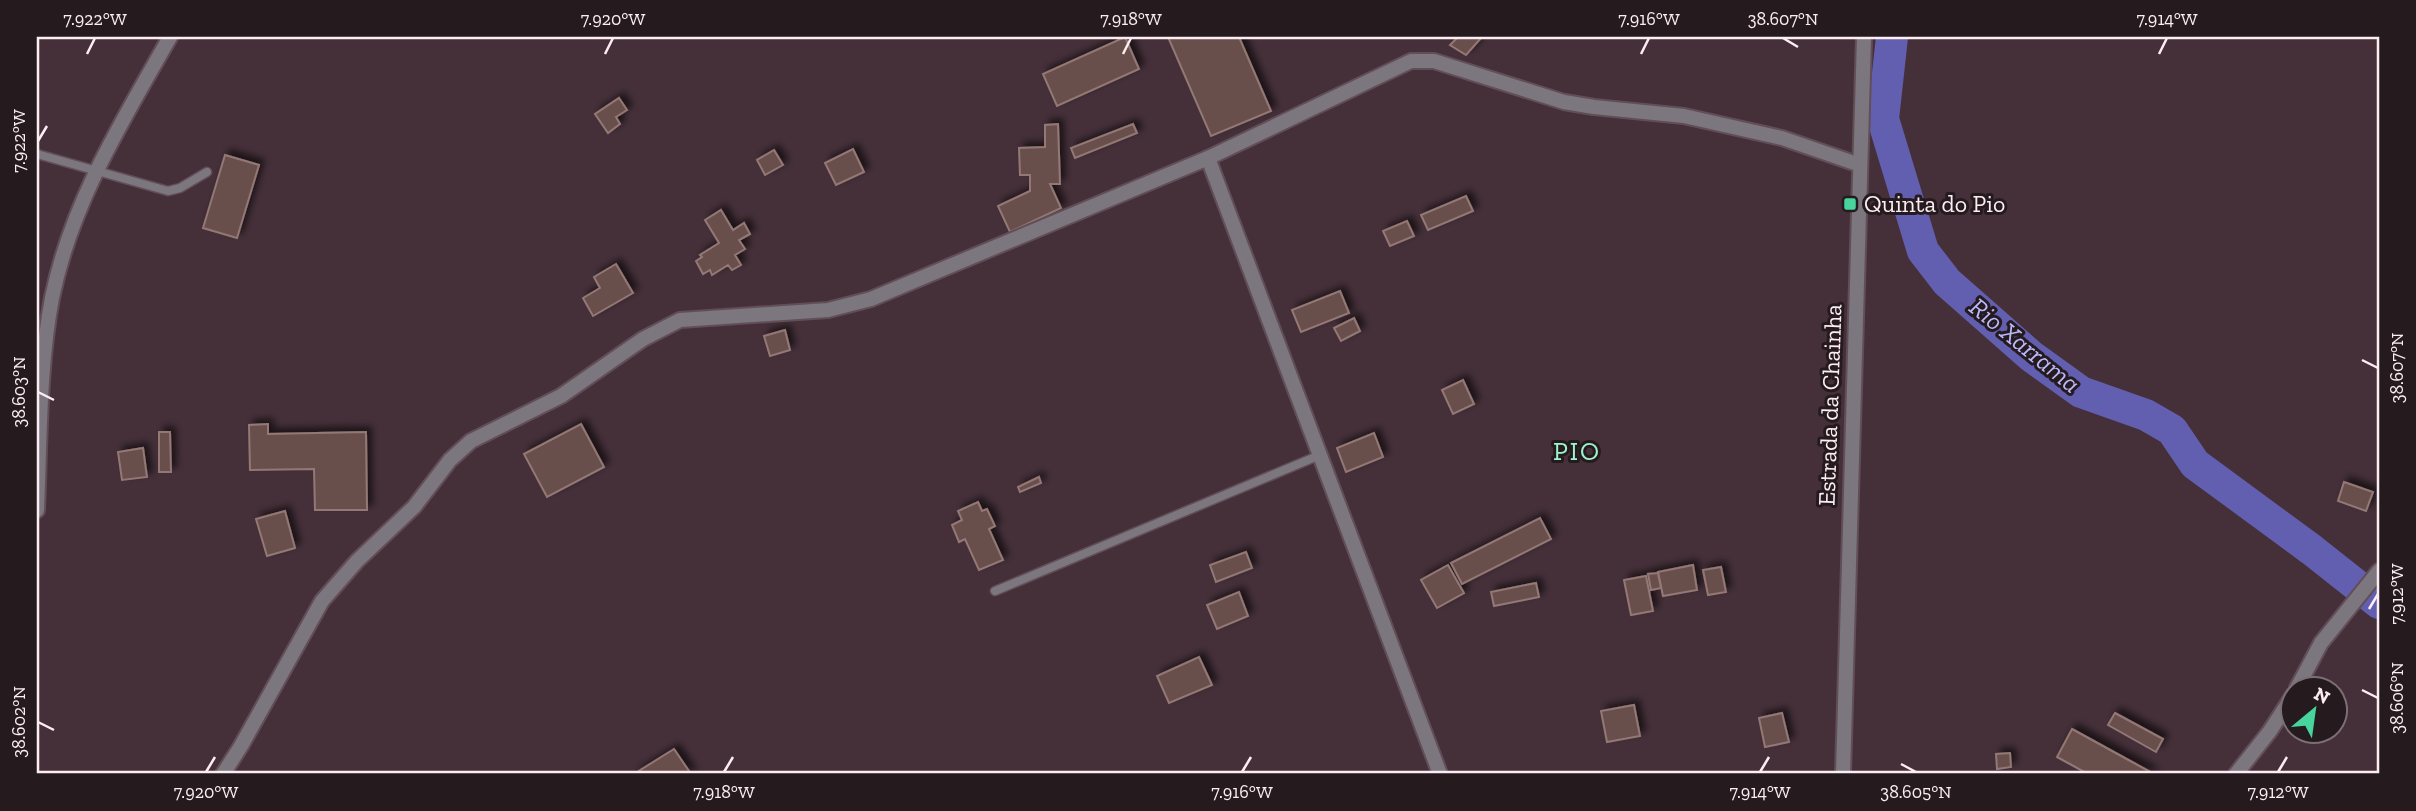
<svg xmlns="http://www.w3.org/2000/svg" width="2416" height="811" font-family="'Zilla Slab',serif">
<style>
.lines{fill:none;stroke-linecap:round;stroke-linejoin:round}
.river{stroke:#635fb0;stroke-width:32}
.building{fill:#684f4c;stroke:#937875;stroke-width:2;filter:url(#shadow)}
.service-casing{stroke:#624e57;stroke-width:11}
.minor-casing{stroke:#624e57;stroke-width:18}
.tertiary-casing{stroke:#624e57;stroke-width:18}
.service{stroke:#7c767f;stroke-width:8}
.minor{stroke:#7c767f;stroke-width:14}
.tertiary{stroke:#7c767f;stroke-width:14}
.ticks{fill:none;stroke:#fcedf3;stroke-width:2.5}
.poi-dot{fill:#47d49e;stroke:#251b1f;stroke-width:2.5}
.labels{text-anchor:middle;stroke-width:6;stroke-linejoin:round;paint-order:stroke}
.poi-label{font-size:24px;fill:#fcedf3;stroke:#251b1f;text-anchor:start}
.street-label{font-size:24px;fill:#fcedf3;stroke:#251b1f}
.water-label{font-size:26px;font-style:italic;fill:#b9b9fb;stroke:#251b1f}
.neighbourhood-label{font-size:26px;letter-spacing:2px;fill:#9ef4cc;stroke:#251b1f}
.neatline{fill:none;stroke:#fcedf3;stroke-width:2.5}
.ticks-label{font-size:18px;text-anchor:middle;fill:#fcedf3}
</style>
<defs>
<filter id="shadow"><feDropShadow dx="5" dy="-5" stdDeviation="3.5" flood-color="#0009"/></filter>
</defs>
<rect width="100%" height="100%" fill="#453039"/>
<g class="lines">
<path class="river" d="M 1892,37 L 1883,119 L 1923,251 L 1947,282 L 2031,356 L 2081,392 L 2146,415 L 2172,430 L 2195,464 L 2312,550 L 2379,603"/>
</g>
<g class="building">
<path d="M 1125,37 L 1139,69 L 1057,106 L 1043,74 Z"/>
<path d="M 1168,37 L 1239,37 L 1271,111 L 1211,136 Z"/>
<path d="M 1458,37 L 1482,37 L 1466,55 L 1450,45 Z"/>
<path d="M 619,98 L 627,110 L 616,117 L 620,124 L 608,133 L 595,114 Z"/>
<path d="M 1058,124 L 1060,184 L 1050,184 L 1061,208 L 1010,232 L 998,206 L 1030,191 L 1030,175 L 1020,175 L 1019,148 L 1045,147 L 1045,125 Z"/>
<path d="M 1133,124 L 1137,133 L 1075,158 L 1071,148 Z"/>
<path d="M 853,149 L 864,172 L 836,185 L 825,163 Z"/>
<path d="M 774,150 L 783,165 L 765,175 L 757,160 Z"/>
<path d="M 225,155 L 259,165 L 237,238 L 203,228 Z"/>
<path d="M 1466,196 L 1473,211 L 1428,230 L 1421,215 Z"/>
<path d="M 721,210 L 733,230 L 744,223 L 750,234 L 739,240 L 745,249 L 735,255 L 741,265 L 732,270 L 728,265 L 712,275 L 710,270 L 703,274 L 696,261 L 702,257 L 700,255 L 719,243 L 705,220 Z"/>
<path d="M 1407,221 L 1414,236 L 1390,246 L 1383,231 Z"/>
<path d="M 616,264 L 633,293 L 593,316 L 583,298 L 600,288 L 594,277 Z"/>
<path d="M 1340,291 L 1349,313 L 1301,332 L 1292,310 Z"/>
<path d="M 1354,318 L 1360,331 L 1341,341 L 1334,328 Z"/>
<path d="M 785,330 L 790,350 L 770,356 L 764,336 Z"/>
<path d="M 1463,380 L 1474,404 L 1453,414 L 1442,390 Z"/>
<path d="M 268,424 L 268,434 L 366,432 L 367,510 L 315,510 L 314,469 L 250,470 L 249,425 Z"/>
<path d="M 581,424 L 604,467 L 547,497 L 524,454 Z"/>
<path d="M 159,432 L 170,432 L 171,472 L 159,472 Z"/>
<path d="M 1374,433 L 1383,457 L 1346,472 L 1337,448 Z"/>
<path d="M 143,448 L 147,477 L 122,480 L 118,452 Z"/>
<path d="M 1039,477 L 1041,483 L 1020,492 L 1018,487 Z"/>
<path d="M 2344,482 L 2373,492 L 2366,511 L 2338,501 Z"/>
<path d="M 978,502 L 982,511 L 987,509 L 995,526 L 989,529 L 1003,560 L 979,570 L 965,539 L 959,542 L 952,525 L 962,520 L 958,511 Z"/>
<path d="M 285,511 L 295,548 L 267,556 L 256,519 Z"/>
<path d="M 1540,518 L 1551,539 L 1462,584 L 1451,563 Z"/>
<path d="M 1246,552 L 1252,568 L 1216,582 L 1210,565 Z"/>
<path d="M 1448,565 L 1464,593 L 1437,608 L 1421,580 Z"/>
<path d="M 1693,565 L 1697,590 L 1663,596 L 1658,572 Z"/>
<path d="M 1721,567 L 1726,592 L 1708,595 L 1703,570 Z"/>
<path d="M 1658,573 L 1661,588 L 1651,590 L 1648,574 Z"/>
<path d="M 1646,576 L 1653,611 L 1631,615 L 1624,580 Z"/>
<path d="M 1536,583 L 1539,597 L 1494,606 L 1491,592 Z"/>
<path d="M 1239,592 L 1248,616 L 1217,629 L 1207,605 Z"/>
<path d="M 1199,657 L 1212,685 L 1169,703 L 1157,676 Z"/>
<path d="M 1634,705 L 1640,736 L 1607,742 L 1601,711 Z"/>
<path d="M 1782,713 L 1789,742 L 1765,747 L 1759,718 Z"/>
<path d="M 2115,713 L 2163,739 L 2156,752 L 2108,725 Z"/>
<path d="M 2072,729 L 2154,774 L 2088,774 L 2057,757 Z"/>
<path d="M 674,749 L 691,774 L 634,774 Z"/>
<path d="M 2010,753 L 2011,767 L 1997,769 L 1996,754 Z"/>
</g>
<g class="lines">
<g class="service-casing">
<g id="service">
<path d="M 37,154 L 168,191 L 180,188 L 207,172"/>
<path d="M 995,591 L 1320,455"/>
</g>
</g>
<g class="minor-casing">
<g id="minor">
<path d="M 1208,158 L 1440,774"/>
<path d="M 2297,688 L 2321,643 L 2379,571"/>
<path d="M 223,774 L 241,746 L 322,601 L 357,561 L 414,507 L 450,460 L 471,441 L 561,396 L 643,339 L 680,320 L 828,310 L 871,299 L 1208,158 L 1411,61 L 1434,61 L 1564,102 L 1594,107 L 1684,116 L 1782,138 L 1860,165"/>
<path d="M 2236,774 L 2270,731 L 2294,694"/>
</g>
</g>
<g class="tertiary-casing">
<g id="tertiary">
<path d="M 37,510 C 40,442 39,365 52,298 C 71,203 123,120 170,37"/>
<path d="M 1843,774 L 1864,37"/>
</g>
</g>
<use href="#service" class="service"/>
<use href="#minor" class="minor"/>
<use href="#tertiary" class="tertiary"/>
</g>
<path class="ticks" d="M 1783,38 L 1798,47M 87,54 L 95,38M 605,54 L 613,38M 1123,54 L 1131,38M 1641,54 L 1649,38M 2159,54 L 2167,38M 38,141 L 47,126M 2362,360 L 2378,368M 38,392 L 54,400M 2369,609 L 2378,594M 2362,690 L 2378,698M 38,722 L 54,730M 1901,764 L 1916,772M 206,772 L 215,757M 724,772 L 733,757M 1242,772 L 1251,757M 1760,772 L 1769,757M 2278,772 L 2287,757"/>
<rect class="poi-dot" x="1843" y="197" width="14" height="14" rx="3.5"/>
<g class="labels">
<g class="poi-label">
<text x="1864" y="212">Quinta do Pio</text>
</g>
<g class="street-label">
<text transform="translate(1830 405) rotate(-88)" y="8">Estrada da Chainha</text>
</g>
<g class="water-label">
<text transform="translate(2025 345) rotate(39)" y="9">Rio Xarrama</text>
</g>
<g class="neighbourhood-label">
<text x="1577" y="460">PIO</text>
</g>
</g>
<rect width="2416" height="811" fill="none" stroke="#251b1f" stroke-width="77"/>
<g transform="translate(2314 710) rotate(29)"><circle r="33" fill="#251b1f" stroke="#7b6f74" stroke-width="2"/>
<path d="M0-5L12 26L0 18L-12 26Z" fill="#47d49e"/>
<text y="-10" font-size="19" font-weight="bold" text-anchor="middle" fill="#fcedf3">N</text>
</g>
<rect x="38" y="38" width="2340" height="734" class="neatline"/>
<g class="ticks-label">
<text x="95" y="25">7.922°W</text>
<text x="613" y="25">7.920°W</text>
<text x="1131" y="25">7.918°W</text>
<text x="1649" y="25">7.916°W</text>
<text x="1783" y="25">38.607°N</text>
<text x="2167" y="25">7.914°W</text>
<text transform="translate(19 141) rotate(-90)" y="6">7.922°W</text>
<text transform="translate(2397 368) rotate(-90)" y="6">38.607°N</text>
<text transform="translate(19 392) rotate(-90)" y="6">38.603°N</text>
<text transform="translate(2397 594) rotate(-90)" y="6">7.912°W</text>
<text transform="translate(2397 698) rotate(-90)" y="6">38.606°N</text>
<text transform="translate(19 722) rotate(-90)" y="6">38.602°N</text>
<text x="206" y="798">7.920°W</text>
<text x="724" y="798">7.918°W</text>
<text x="1242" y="798">7.916°W</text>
<text x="1760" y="798">7.914°W</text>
<text x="1916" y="798">38.605°N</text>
<text x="2278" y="798">7.912°W</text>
</g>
</svg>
